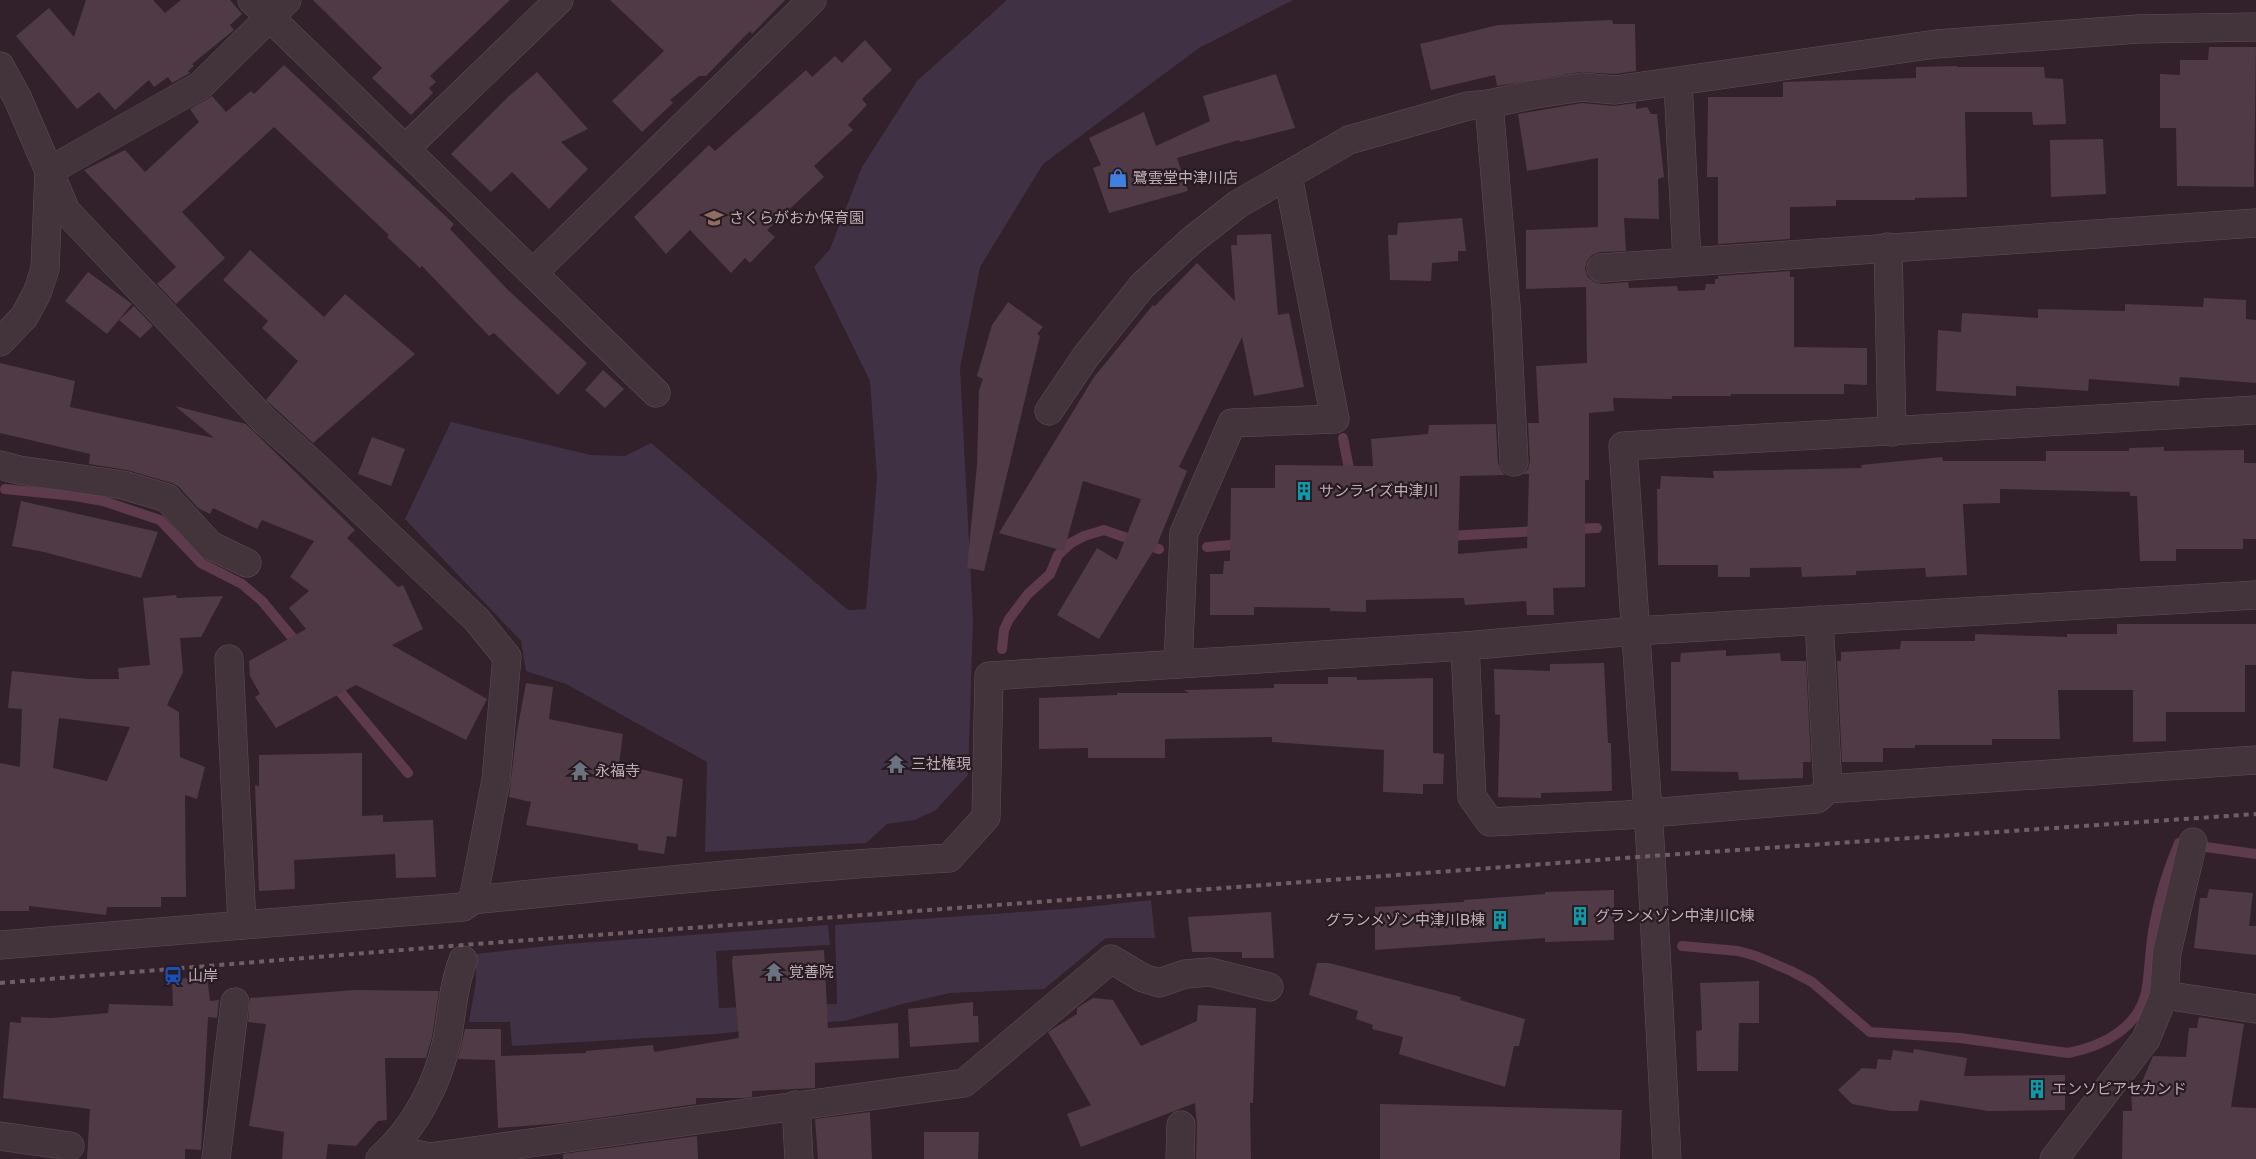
<svg xmlns="http://www.w3.org/2000/svg" width="2256" height="1159" font-family="Rubik,'Noto Sans JP',sans-serif">
<style>
.green{fill:#403145}
.lines{fill:none;stroke-linecap:round;stroke-linejoin:round}
.stream{stroke:#5d3a4c;stroke-width:10}
.building{fill:#503a45;fill-rule:evenodd}
.minor-casing{stroke:#5e4f56;stroke-width:29}
.minor{stroke:#43343c;stroke-width:28}
.rail{stroke:#715d67;stroke-width:4;stroke-dasharray:5 5;stroke-linecap:butt}
.labels{text-anchor:middle;stroke-width:4.5;stroke-linejoin:round;paint-order:stroke}
.poi-label{font-size:15px;fill:#c0aeb6;stroke:#281a21;text-anchor:start}
</style>
<rect width="100%" height="100%" fill="#32212a"/>
<g class="green">
<path d="M 1007,0 L 1293,0 L 1199,48 L 1043,164 L 980,267 L 960,368 L 973,620 L 968,775 L 936,810 L 915,820 L 887,824 L 866,843 L 705,852 L 707,762 L 566,684 L 526,671 L 521,641 L 405,519 L 451,422 L 591,455 L 625,456 L 651,443 L 848,610 L 866,609 L 877,478 L 870,381 L 814,267 L 830,249 L 862,167 L 917,81 Z"/>
<path d="M 1151,900 L 1155,938 L 1106,938 L 1044,989 L 950,993 L 902,1004 L 845,1021 L 810,1023 L 716,1034 L 512,1046 L 510,1022 L 469,1022 L 476,981 L 475,954 L 566,944 L 828,925 L 830,945 L 716,951 L 719,1008 L 837,1004 L 835,925 L 1078,908 Z"/>
</g>
<g class="lines">
<g class="stream">
<path d="M 1343,438 L 1351,479"/>
<path d="M 5,489 L 75,496 L 103,501 L 160,520 L 201,563 L 242,584 L 262,601 L 301,648"/>
<path d="M 1573,529 L 1597,528"/>
<path d="M 1446,536 L 1539,531"/>
<path d="M 1207,547 L 1242,544"/>
<path d="M 1002,649 L 1004,630 L 1009,619 L 1028,594 L 1050,574 L 1058,555 L 1071,543 L 1084,536 L 1104,530 L 1159,549"/>
<path d="M 332,682 L 408,773"/>
<path d="M 2206,847 L 2256,854"/>
<path d="M 1682,946 L 1738,951 L 1756,956 L 1791,971 L 1812,982 L 1870,1032 L 1960,1038 L 2068,1053 C 2104,1046 2141,1027 2147,987 C 2150,967 2150,946 2154,926 C 2159,898 2168,869 2179,843"/>
</g>
</g>
<g class="building">
<path d="M 86,0 L 153,0 L 165,13 L 181,0 L 230,0 L 242,14 L 230,25 L 234,30 L 192,64 L 194,66 L 188,71 L 190,73 L 172,83 L 168,77 L 154,87 L 149,80 L 115,110 L 99,92 L 77,109 L 16,36 L 49,8 L 74,37 Z"/>
<path d="M 313,0 L 510,0 L 430,76 L 436,82 L 429,88 L 433,93 L 411,115 L 372,78 L 382,68 Z"/>
<path d="M 610,0 L 785,0 L 752,34 L 750,31 L 706,76 L 699,76 L 670,100 L 673,103 L 642,132 L 612,101 L 664,51 Z"/>
<path d="M 1612,20 L 1613,24 L 1635,24 L 1636,71 L 1615,74 L 1580,72 L 1497,86 L 1495,75 L 1431,90 L 1420,44 L 1498,25 Z"/>
<path d="M 865,40 L 892,70 L 862,99 L 867,105 L 848,125 L 853,130 L 814,166 L 824,177 L 767,230 L 775,237 L 750,263 L 745,258 L 731,273 L 690,230 L 666,254 L 634,217 L 709,145 L 715,151 L 806,70 L 812,77 L 835,56 L 842,63 Z"/>
<path d="M 2209,47 L 2256,47 L 2254,187 L 2177,186 L 2176,128 L 2160,128 L 2160,74 L 2180,75 L 2180,60 L 2208,60 Z"/>
<path d="M 284,65 L 454,224 L 450,229 L 508,290 L 587,363 L 558,395 L 494,333 L 489,336 L 422,266 L 420,268 L 387,237 L 389,235 L 274,127 L 182,212 L 225,258 L 176,304 L 157,284 L 176,267 L 84,170 L 125,150 L 145,172 L 199,122 L 190,109 L 212,96 L 226,112 L 251,91 L 254,94 Z"/>
<path d="M 1957,66 L 1957,67 L 2044,67 L 2045,78 L 2063,79 L 2066,124 L 2033,125 L 2032,112 L 1965,112 L 1967,197 L 1915,198 L 1915,200 L 1836,200 L 1836,206 L 1790,207 L 1790,239 L 1718,244 L 1718,177 L 1707,177 L 1708,97 L 1783,97 L 1783,82 L 1916,78 L 1916,67 Z"/>
<path d="M 537,72 L 588,129 L 561,142 L 588,169 L 549,209 L 512,172 L 491,192 L 451,154 L 509,96 Z"/>
<path d="M 1276,74 L 1295,128 L 1240,142 L 1239,140 L 1177,158 L 1188,191 L 1109,213 L 1093,168 L 1101,165 L 1089,138 L 1144,112 L 1156,146 L 1210,121 L 1203,96 Z"/>
<path d="M 1582,103 L 1614,106 L 1636,103 L 1636,109 L 1647,107 L 1651,114 L 1657,114 L 1664,177 L 1658,179 L 1659,219 L 1624,218 L 1626,251 L 1600,252 L 1592,255 L 1587,261 L 1585,269 L 1588,277 L 1594,282 L 1602,284 L 1628,282 L 1629,288 L 1677,286 L 1678,291 L 1705,290 L 1706,284 L 1715,284 L 1715,279 L 1718,279 L 1718,276 L 1790,271 L 1790,277 L 1794,277 L 1794,347 L 1867,348 L 1867,385 L 1844,384 L 1844,394 L 1731,394 L 1731,396 L 1672,396 L 1672,399 L 1613,398 L 1614,411 L 1589,413 L 1589,480 L 1585,480 L 1585,587 L 1553,588 L 1554,615 L 1527,615 L 1526,601 L 1465,605 L 1464,598 L 1366,600 L 1366,612 L 1330,611 L 1330,608 L 1254,607 L 1254,615 L 1210,615 L 1210,574 L 1223,574 L 1224,561 L 1230,561 L 1231,488 L 1275,488 L 1275,465 L 1373,466 L 1371,439 L 1428,434 L 1429,425 L 1496,424 L 1498,463 L 1501,470 L 1505,475 L 1460,476 L 1458,554 L 1527,548 L 1529,474 L 1523,474 L 1528,469 L 1530,462 L 1528,423 L 1539,423 L 1536,366 L 1587,363 L 1586,287 L 1526,289 L 1526,230 L 1598,227 L 1598,158 L 1527,171 L 1518,114 Z"/>
<path d="M 2103,139 L 2106,194 L 2051,197 L 2050,140 Z"/>
<path d="M 1462,218 L 1466,251 L 1458,251 L 1458,261 L 1432,263 L 1431,281 L 1390,280 L 1388,235 L 1397,235 L 1398,223 Z"/>
<path d="M 1271,234 L 1278,315 L 1289,313 L 1304,387 L 1254,396 L 1242,337 L 1179,467 L 1187,471 L 1157,545 L 1099,639 L 1057,615 L 1097,548 L 1117,560 L 1141,499 L 1083,481 L 1064,551 L 999,533 L 1094,377 L 1153,305 L 1155,306 L 1197,263 L 1235,301 L 1231,245 L 1237,245 L 1237,235 Z"/>
<path d="M 250,250 L 324,317 L 345,294 L 415,354 L 313,443 L 266,400 L 298,361 L 262,328 L 268,321 L 223,280 Z"/>
<path d="M 88,272 L 132,304 L 107,334 L 65,301 Z"/>
<path d="M 2204,298 L 2246,300 L 2246,319 L 2256,320 L 2256,383 L 2180,377 L 2179,386 L 2089,379 L 2088,391 L 2016,386 L 2016,396 L 1936,391 L 1938,330 L 1961,332 L 1962,313 L 2038,318 L 2038,309 L 2125,311 L 2125,304 L 2203,307 Z"/>
<path d="M 1008,302 L 1043,327 L 1037,334 L 1040,336 L 984,571 L 967,568 L 977,465 L 979,390 L 983,379 L 977,376 L 992,325 Z"/>
<path d="M 134,306 L 153,326 L 140,338 L 119,320 Z"/>
<path d="M 0,363 L 75,381 L 70,407 L 214,438 L 175,406 L 246,424 L 355,530 L 347,538 L 398,587 L 403,585 L 423,629 L 392,645 L 487,699 L 466,740 L 356,685 L 276,728 L 255,697 L 260,694 L 250,676 L 249,661 L 306,629 L 289,608 L 309,591 L 290,577 L 314,541 L 262,520 L 257,529 L 213,508 L 210,514 L 198,508 L 179,487 L 172,483 L 127,470 L 89,464 L 90,454 L 0,433 Z"/>
<path d="M 603,370 L 624,389 L 605,408 L 585,390 Z"/>
<path d="M 372,437 L 405,449 L 391,486 L 358,474 Z"/>
<path d="M 2164,447 L 2164,451 L 2244,450 L 2244,463 L 2256,463 L 2256,539 L 2243,539 L 2243,549 L 2176,549 L 2176,561 L 2140,561 L 2137,496 L 2130,496 L 2130,492 L 2000,489 L 2000,503 L 1963,504 L 1967,575 L 1926,577 L 1925,568 L 1856,571 L 1856,575 L 1802,577 L 1801,567 L 1750,568 L 1750,577 L 1718,577 L 1718,565 L 1658,565 L 1657,489 L 1660,489 L 1661,476 L 1714,478 L 1713,471 L 1862,468 L 1861,465 L 1942,457 L 1943,461 L 2046,461 L 2046,451 L 2129,451 L 2129,448 Z"/>
<path d="M 21,501 L 158,532 L 141,578 L 44,552 L 12,546 Z"/>
<path d="M 176,595 L 177,598 L 223,596 L 201,637 L 180,638 L 183,672 L 167,705 L 179,712 L 180,757 L 205,767 L 197,799 L 185,795 L 186,897 L 161,897 L 161,907 L 107,907 L 106,915 L 29,906 L 29,911 L 0,911 L 0,763 L 20,767 L 22,709 L 8,708 L 12,671 L 87,679 L 119,679 L 118,668 L 150,665 L 143,598 ZM 59,718 L 130,727 L 107,781 L 53,768 Z"/>
<path d="M 2117,624 L 2256,624 L 2256,665 L 2245,665 L 2245,712 L 2166,712 L 2166,741 L 2133,742 L 2133,690 L 2058,690 L 2060,739 L 1992,739 L 1992,745 L 1915,745 L 1915,748 L 1883,748 L 1883,762 L 1842,762 L 1837,661 L 1841,661 L 1841,652 L 1900,649 L 1901,641 L 1975,641 L 1975,634 L 2067,637 L 2067,634 L 2117,634 Z"/>
<path d="M 1726,650 L 1726,656 L 1780,653 L 1781,661 L 1806,661 L 1811,762 L 1803,762 L 1803,778 L 1739,780 L 1738,772 L 1671,771 L 1671,662 L 1680,662 L 1681,653 Z"/>
<path d="M 1604,663 L 1608,743 L 1611,743 L 1612,791 L 1541,793 L 1541,798 L 1498,797 L 1500,715 L 1495,714 L 1494,669 L 1550,671 L 1550,664 Z"/>
<path d="M 1328,677 L 1357,677 L 1357,680 L 1433,678 L 1433,753 L 1444,754 L 1443,784 L 1423,784 L 1423,794 L 1383,792 L 1384,750 L 1272,742 L 1272,737 L 1165,739 L 1165,758 L 1088,758 L 1088,748 L 1039,749 L 1039,698 L 1117,695 L 1117,693 L 1189,693 L 1184,690 L 1274,688 L 1274,684 L 1328,684 Z"/>
<path d="M 526,683 L 553,687 L 549,719 L 623,734 L 619,764 L 683,779 L 676,837 L 667,836 L 664,854 L 638,850 L 638,844 L 526,825 L 531,802 L 509,797 L 516,737 Z"/>
<path d="M 362,753 L 362,816 L 383,815 L 383,822 L 433,820 L 436,877 L 396,878 L 395,854 L 294,860 L 295,889 L 259,891 L 255,785 L 259,786 L 259,755 Z"/>
<path d="M 2209,889 L 2253,893 L 2249,926 L 2256,926 L 2256,955 L 2194,948 L 2200,898 L 2207,898 Z"/>
<path d="M 1614,890 L 1614,940 L 1545,942 L 1545,938 L 1375,950 L 1375,907 L 1464,902 L 1464,900 L 1545,894 L 1545,892 Z"/>
<path d="M 1271,912 L 1274,958 L 1242,958 L 1242,952 L 1192,952 L 1188,917 Z"/>
<path d="M 824,950 L 828,1028 L 898,1023 L 899,1058 L 815,1063 L 815,1088 L 752,1091 L 752,1097 L 744,1098 L 696,1098 L 696,1104 L 563,1123 L 498,1128 L 495,1060 L 458,1059 L 465,1029 L 501,1029 L 501,1056 L 586,1053 L 586,1051 L 653,1045 L 654,1052 L 739,1038 L 732,961 L 733,956 Z"/>
<path d="M 1317,963 L 1329,963 L 1461,997 L 1460,1000 L 1525,1019 L 1519,1046 L 1514,1046 L 1505,1087 L 1399,1054 L 1403,1037 L 1372,1029 L 1373,1025 L 1356,1019 L 1358,1011 L 1309,995 Z"/>
<path d="M 207,977 L 210,1001 L 219,1000 L 217,1018 L 208,1017 L 201,1150 L 185,1149 L 185,1159 L 87,1159 L 90,1109 L 3,1098 L 10,1022 L 21,1023 L 21,1017 L 51,1018 L 108,1013 L 109,1004 L 173,1006 L 172,979 Z"/>
<path d="M 1759,981 L 1759,1023 L 1739,1023 L 1738,1071 L 1697,1071 L 1696,1031 L 1702,1030 L 1700,983 Z"/>
<path d="M 355,990 L 439,991 L 432,1037 L 426,1058 L 385,1058 L 387,1120 L 378,1121 L 356,1146 L 328,1144 L 326,1159 L 282,1159 L 284,1132 L 249,1126 L 266,1024 L 248,1022 L 250,998 Z"/>
<path d="M 1093,998 L 1113,1000 L 1141,1046 L 1197,1021 L 1198,1005 L 1256,1008 L 1253,1103 L 1250,1103 L 1251,1159 L 1196,1159 L 1197,1125 L 1195,1103 L 1081,1147 L 1067,1114 L 1091,1105 L 1048,1032 L 1077,1014 L 1077,1008 Z"/>
<path d="M 973,1002 L 973,1016 L 978,1016 L 979,1042 L 910,1047 L 908,1009 Z"/>
<path d="M 2199,1017 L 2244,1024 L 2231,1107 L 2256,1108 L 2256,1159 L 2122,1159 L 2123,1111 L 2132,1111 L 2131,1088 L 2142,1082 L 2153,1056 L 2186,1057 L 2189,1028 L 2197,1028 Z"/>
<path d="M 1914,1049 L 1967,1058 L 1964,1076 L 2065,1075 L 2065,1110 L 1988,1111 L 1920,1100 L 1918,1111 L 1891,1111 L 1852,1104 L 1838,1090 L 1862,1068 L 1876,1069 L 1878,1059 L 1891,1060 L 1893,1050 L 1913,1053 Z"/>
<path d="M 1380,1104 L 1622,1110 L 1620,1159 L 1380,1159 Z"/>
<path d="M 870,1112 L 872,1159 L 818,1159 L 815,1119 Z"/>
<path d="M 924,1132 L 979,1132 L 978,1159 L 924,1159 Z"/>
<path d="M 697,1136 L 698,1159 L 563,1159 L 563,1154 Z"/>
</g>
<g class="lines">
<g class="minor-casing">
<g id="minor">
<path d="M 252,0 L 656,393"/>
<path d="M 287,0 L 201,85 L 49,171 L 66,211 L 264,420 L 315,466 L 477,620 L 507,657 L 496,780 L 473,900"/>
<path d="M 0,66 L 18,99 L 49,171 L 45,269 L 37,293 L 24,317 L 0,342"/>
<path d="M 1678,82 L 1687,261"/>
<path d="M 1489,104 L 1506,306 L 1514,462"/>
<path d="M 406,148 L 559,0"/>
<path d="M 1888,247 L 1892,432"/>
<path d="M 1601,268 L 2256,223"/>
<path d="M 534,272 L 812,0"/>
<path d="M 1049,411 L 1086,356 L 1142,286 L 1191,241 L 1238,204 L 1349,140 L 1468,106 L 1489,104 L 1530,95 L 1582,87 L 1615,90 L 1936,44 L 2138,29 L 2256,27"/>
<path d="M 0,465 L 19,470 L 123,485 L 167,498 L 210,545 L 247,563"/>
<path d="M 1819,620 L 1828,789"/>
<path d="M 1465,646 L 1472,797 L 1490,822 L 1626,815 L 1817,799 L 1828,789 L 2256,760"/>
<path d="M 229,659 L 242,925"/>
<path d="M 1178,664 L 1184,533 L 1232,423 L 1335,419 L 1288,176"/>
<path d="M 0,945 L 463,907 L 473,900 C 632,884 790,867 949,858 L 986,817 L 989,676 L 1465,646 L 1635,631 L 2256,595"/>
<path d="M 2164,995 L 2256,1009"/>
<path d="M 796,1105 L 799,1159"/>
<path d="M 0,1136 L 70,1146"/>
<path d="M 391,1149 L 429,1157 L 964,1083 L 1111,959 L 1143,978 L 1159,983 L 1185,974 L 1210,972 L 1269,987"/>
<path d="M 216,1159 L 235,1002"/>
<path d="M 380,1159 C 414,1129 438,1084 447,1040 C 452,1013 453,986 463,960"/>
<path d="M 1180,1159 L 1181,1125"/>
<path d="M 1667,1159 L 1651,856 L 1623,446 L 2256,410"/>
<path d="M 2054,1159 L 2146,1039 L 2164,995 L 2167,952 L 2193,842"/>
</g>
</g>
<use href="#minor" class="minor"/>
<path class="rail" d="M 0,983 L 463,945 L 1651,856 L 2256,814"/>
</g>
<defs>
<g id="shop-bare" transform="scale(1.5)"><path d="M-5-2.5h2.3a2.7 3.5 0 0 1 5.4 0H5L5.5 6h-11ZM-1.5-2.5h3a1.5 2.3 0 0 0-3 0Z" fill="#3f7fe0" stroke="#281a21" stroke-width="2.5" paint-order="stroke"/></g>
<g id="school-bare" transform="scale(1.5)"><path d="M0-5L7-2L0 1L-7-2ZM-4 1L0 2.5L4 1V4Q0 6-4 4Z" fill="#8d6e63" stroke="#281a21" stroke-width="2.5" paint-order="stroke"/></g>
<g id="building-bare" transform="scale(1.5)"><path d="M-4-6H4V6H1V3H-1V6H-4ZM-2.5-4.3h1.7v1.8h-1.7ZM.8-4.3h1.7v1.8H.8ZM-2.5-1h1.7V.8h-1.7ZM.8-1h1.7V.8H.8Z" fill="#0f9aa8" stroke="#281a21" stroke-width="2.5" paint-order="stroke"/></g>
<g id="temple-bare" transform="scale(1.5)"><path d="M0-6L5-2H3V0L6.5 2.5H4V6H1.5V3h-3V6H-4V2.5H-6.5L-3 0V-2H-5Z" fill="#6b7280" stroke="#281a21" stroke-width="2.5" paint-order="stroke"/></g>
<g id="station-bare" transform="scale(1.5)"><path d="M-3-6H3Q5-6 5-4V2Q5 4 3 4L4.5 6H3L1.5 4h-3L-3 6H-4.5L-3 4Q-5 4-5 2V-4Q-5-6-3-6ZM-3.5-4v3h7v-3ZM-3.5 1v1.5H-2V1ZM2 1v1.5H3.5V1Z" fill="#1a4fb4" stroke="#281a21" stroke-width="2.5" paint-order="stroke"/></g>
</defs>
<g fill-rule="evenodd">
<use href="#shop-bare" x="1118" y="178"/>
<use href="#school-bare" x="714" y="218"/>
<use href="#building-bare" x="1304" y="491"/>
<use href="#temple-bare" x="896" y="764"/>
<use href="#temple-bare" x="580" y="771"/>
<use href="#building-bare" x="1580" y="916"/>
<use href="#building-bare" x="1500" y="920"/>
<use href="#temple-bare" x="774" y="972"/>
<use href="#station-bare" x="173" y="976"/>
<use href="#building-bare" x="2037" y="1089"/>
</g>
<g class="labels">
<g class="poi-label">
<text x="1133" y="183">鷺雲堂中津川店</text>
<text x="729" y="223">さくらがおか保育園</text>
<text x="1319" y="496">サンライズ中津川</text>
<text x="911" y="769">三社権現</text>
<text x="595" y="776">永福寺</text>
<text x="1595" y="921">グランメゾン中津川C棟</text>
<text x="1485" y="925" text-anchor="end">グランメゾン中津川B棟</text>
<text x="789" y="977">覚善院</text>
<text x="188" y="981">山岸</text>
<text x="2052" y="1094">エンソピアセカンド</text>
</g>
</g>
</svg>
